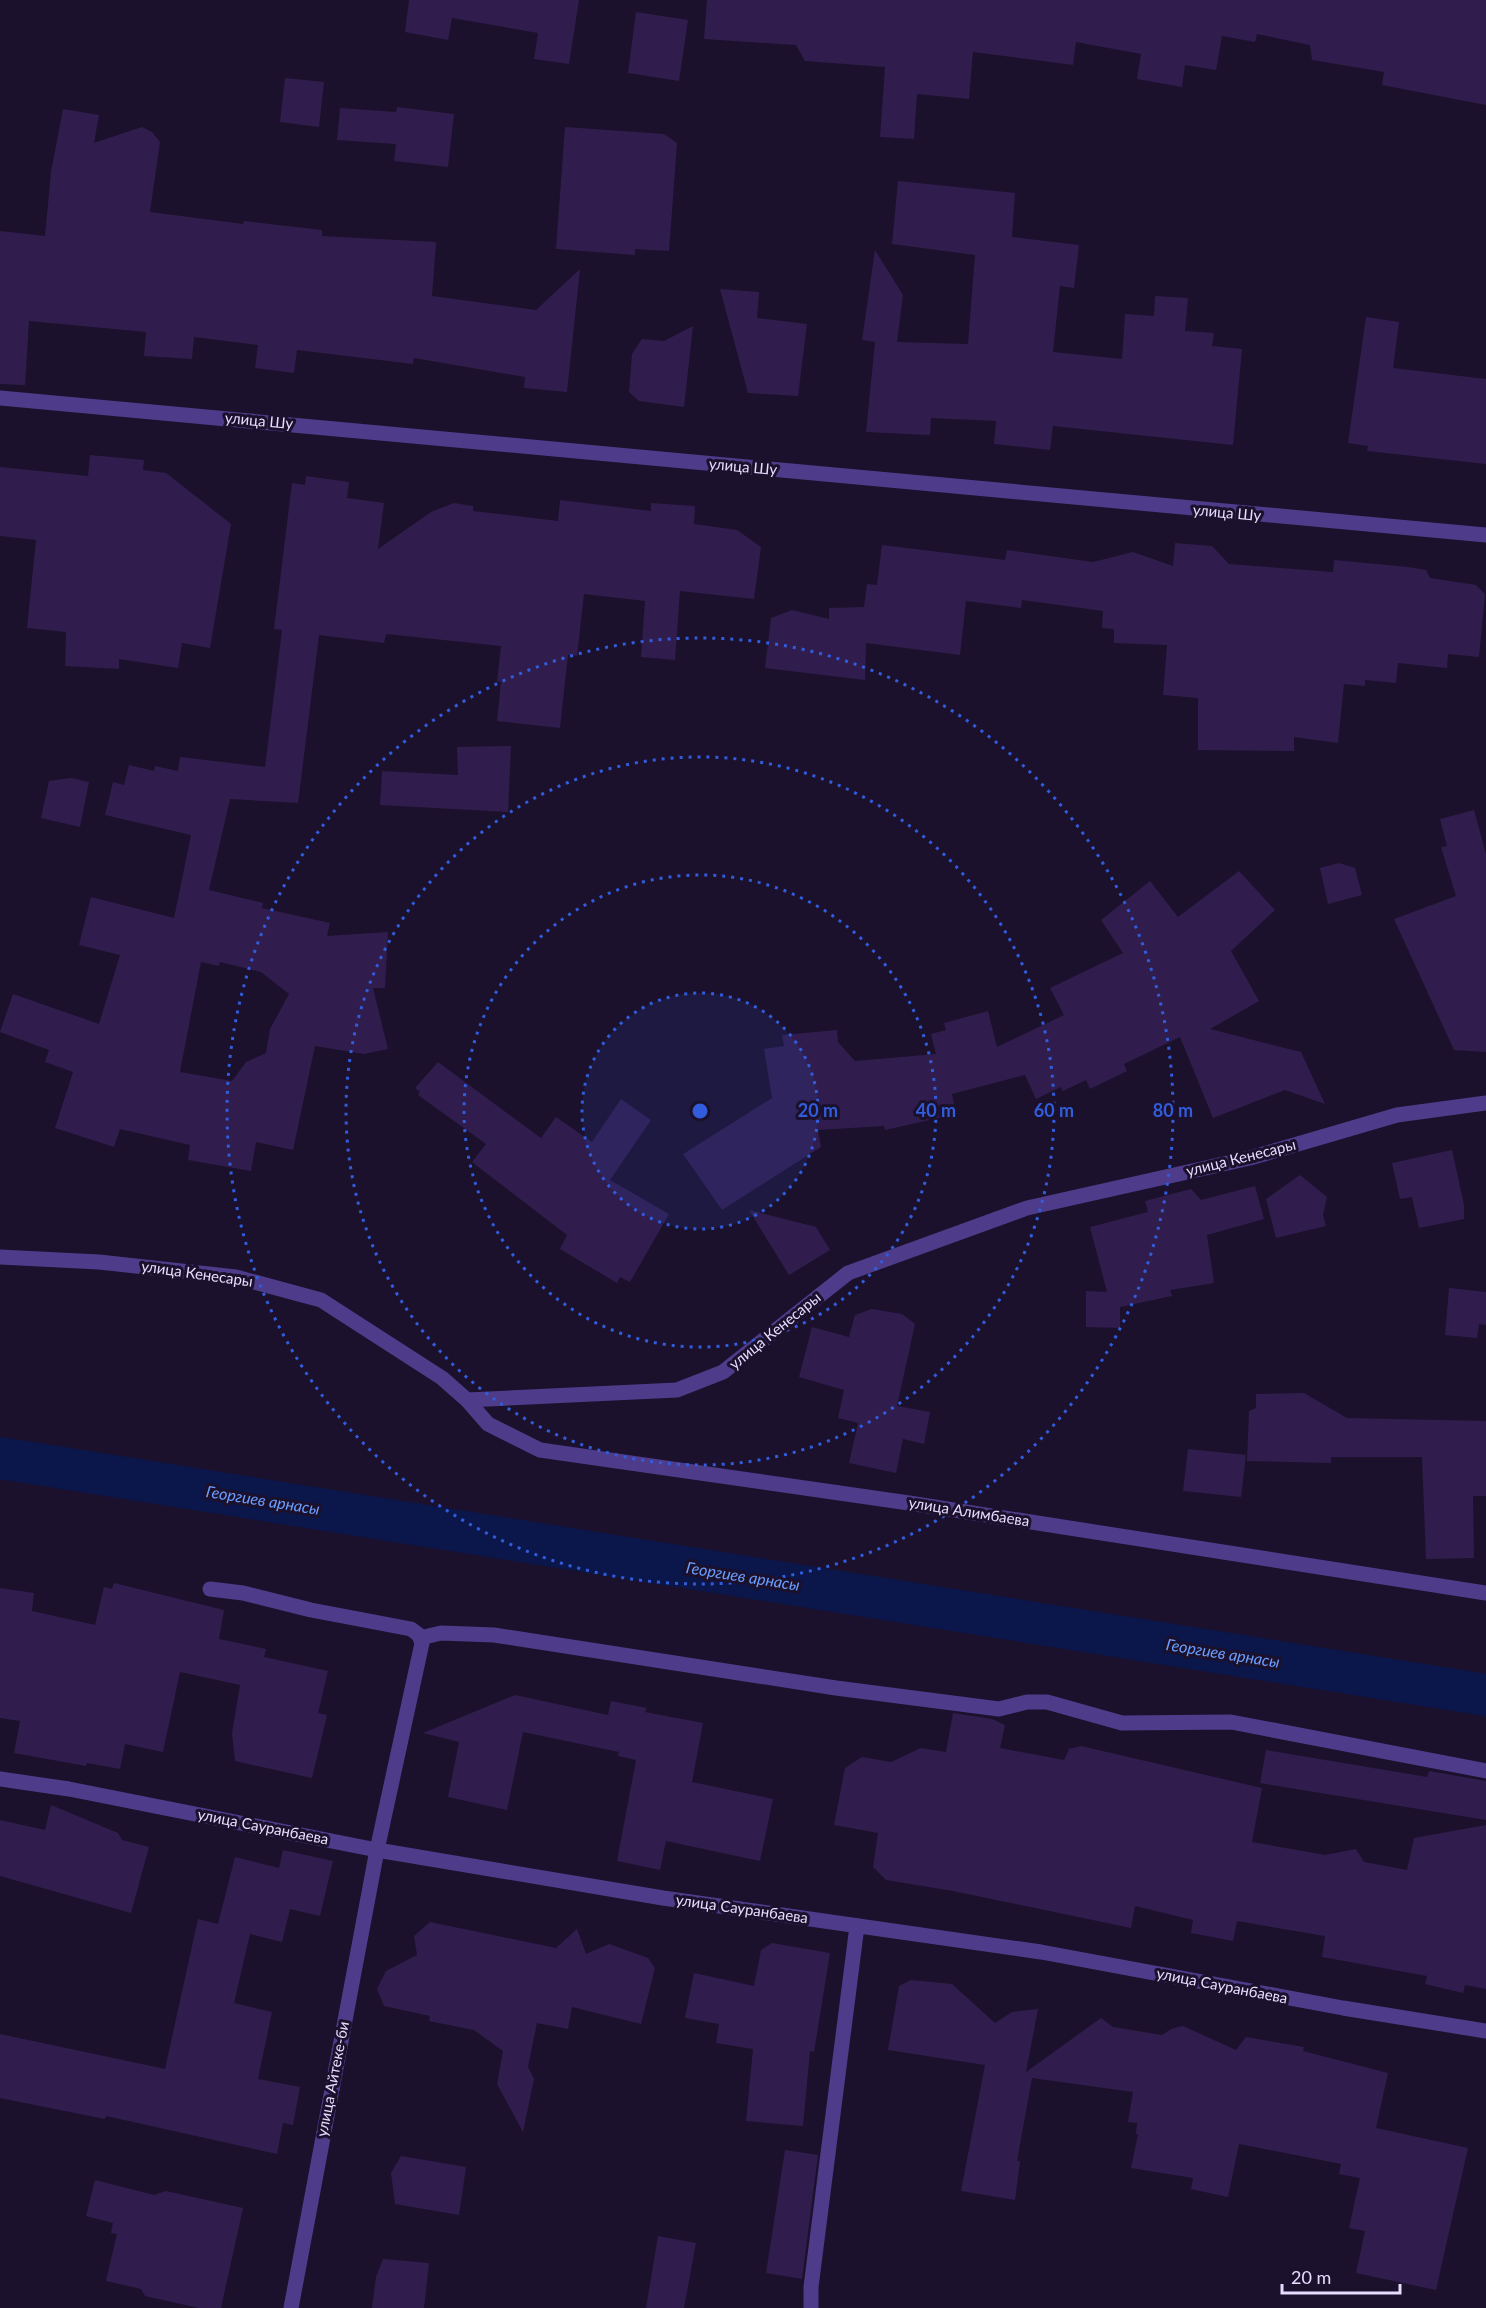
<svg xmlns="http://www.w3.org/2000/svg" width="1486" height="2308" font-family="Lato,sans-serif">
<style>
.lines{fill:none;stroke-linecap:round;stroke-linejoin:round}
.stream{stroke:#0b164b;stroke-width:12}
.canal{stroke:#0b164b;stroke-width:42}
.building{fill:#301d4d;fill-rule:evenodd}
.minor{stroke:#4e3c8b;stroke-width:15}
.ring{fill:none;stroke:#315cdc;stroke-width:3;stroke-dasharray:3 6}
.labels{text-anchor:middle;stroke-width:6;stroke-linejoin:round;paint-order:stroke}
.street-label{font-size:15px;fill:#e7dcff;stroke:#1b112c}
.water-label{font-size:16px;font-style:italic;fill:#6a9eff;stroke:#1b112c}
.centre{fill:#315cdc;stroke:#1b112c;stroke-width:3}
.ring-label{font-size:18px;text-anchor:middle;font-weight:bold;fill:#315cdc;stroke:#1b112c;stroke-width:6;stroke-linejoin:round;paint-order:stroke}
</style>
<rect width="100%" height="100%" fill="#1b112c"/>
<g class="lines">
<path class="stream" d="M 0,1457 L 1,1458"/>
<path class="canal" d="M 0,1458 L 1486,1695"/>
</g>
<g class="building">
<path d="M 409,0 L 579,0 L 569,64 L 534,59 L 538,33 L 452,18 L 448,40 L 405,32 Z"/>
<path d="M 707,0 L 1486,0 L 1486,105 L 1382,85 L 1384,72 L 1312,60 L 1310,45 L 1257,34 L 1255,42 L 1222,36 L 1216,70 L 1185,65 L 1182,87 L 1137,79 L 1141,54 L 1076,42 L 1073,65 L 973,52 L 969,99 L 917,94 L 914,139 L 880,137 L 885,67 L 805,61 L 796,45 L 704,39 Z"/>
<path d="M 636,12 L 688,20 L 679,81 L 628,73 Z"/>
<path d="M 285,78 L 324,82 L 319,127 L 280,122 Z"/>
<path d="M 397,107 L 454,114 L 448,167 L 394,161 L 396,144 L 337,140 L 340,108 L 396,112 Z"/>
<path d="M 63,109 L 99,115 L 94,143 L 142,127 L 152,132 L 160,142 L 150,212 L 243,224 L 244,221 L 322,230 L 322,236 L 436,242 L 432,296 L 536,310 L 580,269 L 567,392 L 524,388 L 525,377 L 414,358 L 413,364 L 297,350 L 294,373 L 255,368 L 258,345 L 194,337 L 192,359 L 144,356 L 146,332 L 29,321 L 25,385 L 0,384 L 0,231 L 45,236 L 51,172 Z"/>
<path d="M 565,127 L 664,134 L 677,143 L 669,251 L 635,249 L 635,255 L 556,249 Z"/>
<path d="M 898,181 L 1015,193 L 1012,237 L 1079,245 L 1074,288 L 1060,286 L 1053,352 L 1122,359 L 1125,314 L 1154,316 L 1155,296 L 1188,298 L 1185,331 L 1214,333 L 1212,346 L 1242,349 L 1233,445 L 1053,426 L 1050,450 L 994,444 L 996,421 L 931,418 L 930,435 L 866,432 L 875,342 L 862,340 L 875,250 L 903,295 L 897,342 L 968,344 L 975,255 L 892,244 Z"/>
<path d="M 720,289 L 759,292 L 757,318 L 807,324 L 798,396 L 748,393 Z"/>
<path d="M 1366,317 L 1399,322 L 1393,368 L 1486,379 L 1486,464 L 1367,451 L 1368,446 L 1348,443 Z"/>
<path d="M 693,326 L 684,407 L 639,401 L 629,392 L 632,354 L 642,339 L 664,341 Z"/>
<path d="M 90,455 L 144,460 L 143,470 L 166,473 L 231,524 L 210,648 L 182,643 L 178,668 L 119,659 L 119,669 L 65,666 L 66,632 L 27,628 L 36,540 L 0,536 L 0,467 L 88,476 Z"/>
<path d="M 306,476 L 349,482 L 347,498 L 384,503 L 378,549 L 431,512 L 454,503 L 473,506 L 473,511 L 558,521 L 560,500 L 651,511 L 651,503 L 695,506 L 694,524 L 737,530 L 761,547 L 754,599 L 680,591 L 675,660 L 641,657 L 645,601 L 584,594 L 577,656 L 568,655 L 560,728 L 497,721 L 501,682 L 497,681 L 501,646 L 386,634 L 384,643 L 319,635 L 298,803 L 230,799 L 209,890 L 263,903 L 262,908 L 330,923 L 327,936 L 388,932 L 385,988 L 373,988 L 388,1049 L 364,1054 L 315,1046 L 293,1150 L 256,1142 L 251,1171 L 188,1160 L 190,1145 L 120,1129 L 114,1147 L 55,1128 L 73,1072 L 45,1062 L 49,1050 L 0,1032 L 13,994 L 99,1024 L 120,955 L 79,945 L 91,897 L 174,918 L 191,835 L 105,815 L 113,782 L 124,785 L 129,765 L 154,771 L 155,766 L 178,771 L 180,757 L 265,767 L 282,630 L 274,629 L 292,483 L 305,485 ZM 201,962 L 219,966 L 220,962 L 261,972 L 289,994 L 270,1029 L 266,1053 L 246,1062 L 232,1081 L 180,1072 Z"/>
<path d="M 1175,543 L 1212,546 L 1229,564 L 1333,572 L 1334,560 L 1408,567 L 1426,570 L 1430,578 L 1476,585 L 1485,594 L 1479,657 L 1448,654 L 1447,668 L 1398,663 L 1396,683 L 1365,680 L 1365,686 L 1344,684 L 1338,743 L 1294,737 L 1294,751 L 1198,750 L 1198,698 L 1163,695 L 1167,645 L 1114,643 L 1114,629 L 1102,628 L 1103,611 L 1022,600 L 1021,608 L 966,601 L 960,655 L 866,643 L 865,680 L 765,668 L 771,618 L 792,610 L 829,619 L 829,608 L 864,607 L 867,584 L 877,585 L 882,545 L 1005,560 L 1007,550 L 1093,562 L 1133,552 L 1173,566 Z"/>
<path d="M 511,746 L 508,812 L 380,805 L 382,771 L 458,775 L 457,747 Z"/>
<path d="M 71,778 L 89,782 L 80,827 L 41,818 L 49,781 Z"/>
<path d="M 1474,810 L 1486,854 L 1486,1052 L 1454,1050 L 1394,919 L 1456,896 L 1441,847 L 1447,846 L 1440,819 Z"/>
<path d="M 1339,863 L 1355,868 L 1362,895 L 1328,904 L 1320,868 Z"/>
<path d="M 1239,871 L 1275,910 L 1231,951 L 1259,1001 L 1210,1029 L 1301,1052 L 1325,1104 L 1285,1090 L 1213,1118 L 1180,1037 L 1124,1064 L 1127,1071 L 1090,1089 L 1086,1080 L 1063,1091 L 1061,1087 L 1036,1099 L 1025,1075 L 952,1094 L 956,1114 L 885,1130 L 884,1126 L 818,1130 L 821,1147 L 722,1210 L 683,1154 L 772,1098 L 764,1049 L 784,1046 L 782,1035 L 837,1030 L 838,1042 L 855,1061 L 936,1054 L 931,1034 L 946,1030 L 944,1023 L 988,1011 L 997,1047 L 1064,1015 L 1050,988 L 1123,953 L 1101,920 L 1150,881 L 1178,917 Z"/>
<path d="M 438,1062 L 541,1138 L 556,1117 L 592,1142 L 621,1099 L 651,1120 L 610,1180 L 669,1214 L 630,1282 L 620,1277 L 617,1283 L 560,1249 L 567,1235 L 472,1162 L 486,1144 L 418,1095 L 420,1092 L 415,1088 Z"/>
<path d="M 1452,1150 L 1464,1205 L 1464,1219 L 1419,1228 L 1412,1197 L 1400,1199 L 1392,1163 Z"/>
<path d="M 1300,1175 L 1327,1197 L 1323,1215 L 1326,1226 L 1276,1238 L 1266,1199 Z"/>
<path d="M 1255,1186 L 1264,1219 L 1207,1235 L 1214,1283 L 1170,1290 L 1172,1296 L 1120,1307 L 1120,1328 L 1086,1327 L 1086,1291 L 1107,1292 L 1090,1227 L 1148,1212 L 1145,1201 L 1191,1189 L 1201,1200 Z"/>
<path d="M 749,1210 L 816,1227 L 830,1250 L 789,1275 Z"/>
<path d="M 1449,1288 L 1486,1292 L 1486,1325 L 1479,1324 L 1477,1338 L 1445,1335 Z"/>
<path d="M 872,1309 L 902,1314 L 915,1324 L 897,1406 L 930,1412 L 924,1444 L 903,1439 L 896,1473 L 849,1463 L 858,1423 L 838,1418 L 844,1390 L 799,1377 L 812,1327 L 849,1337 L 855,1315 Z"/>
<path d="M 1304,1393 L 1347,1418 L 1486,1421 L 1486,1496 L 1473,1496 L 1474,1558 L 1426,1559 L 1422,1457 L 1331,1457 L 1331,1463 L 1247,1461 L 1249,1411 L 1256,1408 L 1256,1394 Z"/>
<path d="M 1188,1449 L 1246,1455 L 1241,1497 L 1183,1491 Z"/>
<path d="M 114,1583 L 224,1610 L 219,1639 L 266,1649 L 264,1657 L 328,1671 L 318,1713 L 327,1715 L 312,1778 L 235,1761 L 232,1733 L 240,1685 L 180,1672 L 163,1752 L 125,1744 L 120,1769 L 87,1763 L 86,1766 L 14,1753 L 20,1721 L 0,1718 L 0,1588 L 34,1593 L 32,1611 L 95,1625 L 104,1587 L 112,1589 Z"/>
<path d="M 515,1695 L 608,1715 L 611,1701 L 647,1708 L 645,1712 L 703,1723 L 692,1782 L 773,1799 L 760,1861 L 666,1841 L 660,1870 L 617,1861 L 636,1760 L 618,1756 L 619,1752 L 523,1732 L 507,1810 L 448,1797 L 459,1742 L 423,1733 Z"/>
<path d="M 953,1713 L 992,1719 L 1005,1725 L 1000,1748 L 1064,1760 L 1069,1749 L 1081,1746 L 1262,1788 L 1252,1842 L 1325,1855 L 1356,1849 L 1364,1862 L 1407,1870 L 1414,1838 L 1486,1825 L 1486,1989 L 1465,1985 L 1463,1993 L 1425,1984 L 1427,1976 L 1322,1957 L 1325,1936 L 1237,1921 L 1233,1941 L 1191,1933 L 1193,1920 L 1135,1906 L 1131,1928 L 953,1891 L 886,1880 L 873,1867 L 878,1833 L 834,1825 L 845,1768 L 862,1757 L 891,1762 L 921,1748 L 946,1752 Z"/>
<path d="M 1266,1750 L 1427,1777 L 1429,1771 L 1486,1781 L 1486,1820 L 1260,1783 Z"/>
<path d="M 51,1805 L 118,1833 L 122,1840 L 149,1847 L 131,1913 L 0,1876 L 0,1820 L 45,1830 Z"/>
<path d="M 283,1850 L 333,1861 L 320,1916 L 290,1909 L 282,1942 L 250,1934 L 234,2003 L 272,2012 L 258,2079 L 300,2087 L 293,2125 L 283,2123 L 277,2154 L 106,2116 L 105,2119 L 0,2098 L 0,2034 L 165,2069 L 198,1919 L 218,1924 L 235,1857 L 279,1868 Z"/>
<path d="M 430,1922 L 556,1948 L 577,1929 L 586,1954 L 609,1944 L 648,1958 L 655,1968 L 641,2024 L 572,2007 L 568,2029 L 537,2023 L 528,2067 L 534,2079 L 523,2132 L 497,2084 L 503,2051 L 474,2030 L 429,2021 L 430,2016 L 384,2006 L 377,1989 L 386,1971 L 417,1955 L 414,1936 Z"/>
<path d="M 772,1943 L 830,1953 L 814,2052 L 810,2051 L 803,2126 L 746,2121 L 753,2049 L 716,2043 L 719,2024 L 685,2018 L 694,1973 L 754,1986 L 761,1950 Z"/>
<path d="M 911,1980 L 952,1984 L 995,2023 L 1012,2012 L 1038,2009 L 1026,2072 L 1101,2018 L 1113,2027 L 1162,2035 L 1171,2029 L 1183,2026 L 1236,2050 L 1246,2037 L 1304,2047 L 1303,2051 L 1388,2073 L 1376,2128 L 1468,2148 L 1436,2290 L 1356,2273 L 1365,2231 L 1349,2228 L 1360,2178 L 1339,2174 L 1341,2164 L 1239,2144 L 1228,2197 L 1191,2189 L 1193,2178 L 1131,2168 L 1138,2134 L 1136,2134 L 1137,2123 L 1128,2122 L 1133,2092 L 1032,2078 L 1017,2161 L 1020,2161 L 1015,2200 L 961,2191 L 985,2065 L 888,2050 L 899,1986 Z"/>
<path d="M 785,2150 L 818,2155 L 802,2279 L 766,2273 Z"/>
<path d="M 401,2156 L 466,2167 L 459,2215 L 395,2204 L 391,2173 Z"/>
<path d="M 95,2180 L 154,2195 L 166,2191 L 243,2208 L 221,2308 L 199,2308 L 145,2296 L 141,2289 L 106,2281 L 117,2234 L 111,2233 L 113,2223 L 86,2216 Z"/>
<path d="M 658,2236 L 696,2243 L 684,2308 L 646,2308 Z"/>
<path d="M 383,2259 L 429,2263 L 424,2308 L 372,2308 L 376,2277 Z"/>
</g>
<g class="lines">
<g class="minor">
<path d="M 0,398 L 1486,535"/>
<path d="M 0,1257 L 99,1262 L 236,1277 L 321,1300 L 442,1378 L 467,1400 L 488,1424 L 540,1450 L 909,1503 L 1486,1593"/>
<path d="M 467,1400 L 677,1390 L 723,1372 L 848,1273 L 1027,1208 L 1250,1158 L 1397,1115 L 1486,1103"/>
<path d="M 210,1589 L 243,1593 L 311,1610 L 411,1629 L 419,1635 L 422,1643 L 377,1850 L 291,2308"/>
<path d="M 420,1638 L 441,1633 L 494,1635 L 836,1688 L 999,1709 L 1027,1702 L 1047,1702 L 1122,1723 L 1231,1722 L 1486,1771"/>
<path d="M 0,1779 L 69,1789 L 377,1850 L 663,1898 L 1041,1952 L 1343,2008 L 1486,2031"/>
<path d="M 811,2308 L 811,2287 L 857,1926"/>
</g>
</g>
<circle cx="700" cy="1111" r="118" fill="#315cdc" fill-opacity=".12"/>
<g class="ring">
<circle cx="700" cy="1111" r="118"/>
<circle cx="700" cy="1111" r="236"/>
<circle cx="700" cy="1111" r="354"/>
<circle cx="700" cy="1111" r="473"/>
</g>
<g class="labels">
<g class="street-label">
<text transform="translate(259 421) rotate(5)" y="5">улица Шу</text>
<text transform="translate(743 467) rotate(5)" y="5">улица Шу</text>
<text transform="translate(1227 513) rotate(5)" y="5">улица Шу</text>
<text transform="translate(1241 1158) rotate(-14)" y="5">улица Кенесары</text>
<text transform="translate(197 1274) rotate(8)" y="5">улица Кенесары</text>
<text transform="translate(775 1331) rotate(-39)" y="5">улица Кенесары</text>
<text transform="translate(969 1512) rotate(9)" y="5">улица Алимбаева</text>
<text transform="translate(263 1827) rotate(11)" y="5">улица Сауранбаева</text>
<text transform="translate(742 1909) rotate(8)" y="5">улица Сауранбаева</text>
<text transform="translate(1222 1986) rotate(11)" y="5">улица Сауранбаева</text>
<text transform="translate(333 2079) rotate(-79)" y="5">улица Айтеке-би</text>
</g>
<g class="water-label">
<text transform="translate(263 1500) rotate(9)" y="6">Георгиев арнасы</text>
<text transform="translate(743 1576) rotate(9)" y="6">Георгиев арнасы</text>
<text transform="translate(1223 1653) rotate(9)" y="6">Георгиев арнасы</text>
</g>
</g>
<circle cx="700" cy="1111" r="9" class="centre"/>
<g class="ring-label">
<text x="818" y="1117">20 m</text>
<text x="936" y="1117">40 m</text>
<text x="1054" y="1117">60 m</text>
<text x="1173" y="1117">80 m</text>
</g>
<path d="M1282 2284v9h118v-9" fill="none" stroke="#e7dcff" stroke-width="3"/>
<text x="1291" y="2284" font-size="18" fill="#e7dcff" stroke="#1b112c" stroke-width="4.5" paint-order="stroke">20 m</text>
</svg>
